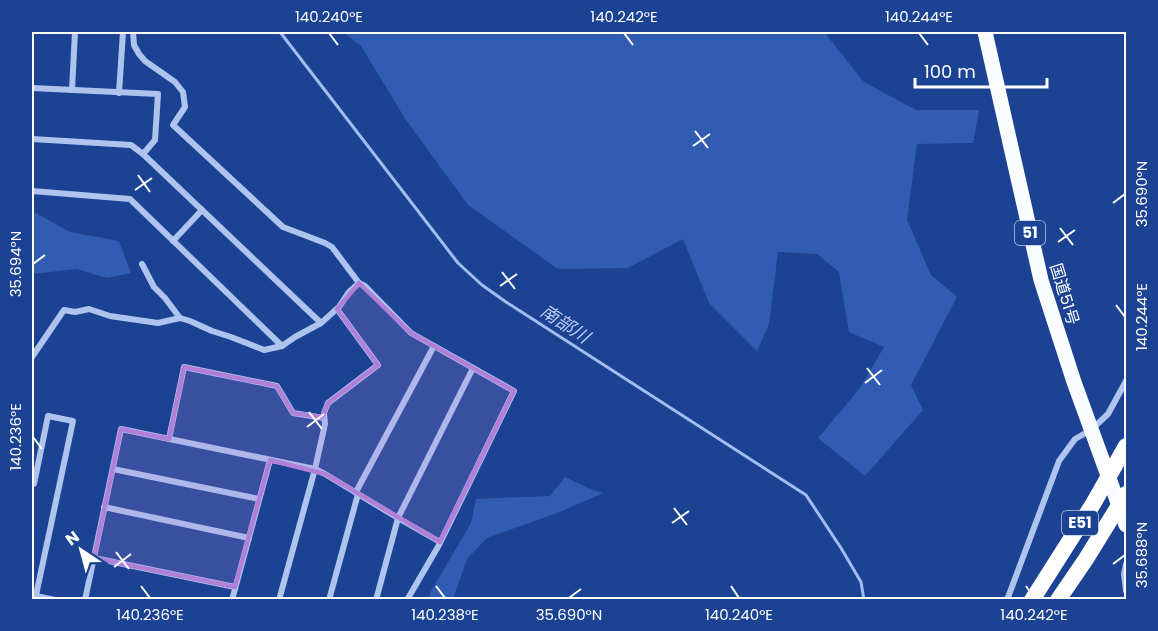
<svg xmlns="http://www.w3.org/2000/svg" width="1158" height="631" font-family="Poppins,'Noto Sans JP',sans-serif">
<style>
.green{fill:#305cb1}
.lines{fill:none;stroke-linecap:round;stroke-linejoin:round}
.stream{stroke:#a1bdf0;stroke-width:3}
.minor{stroke:#aec4ef;stroke-width:6}
.trunk{stroke:#fafcff;stroke-width:15}
.motorway{stroke:#fff;stroke-width:16}
.marked{fill:#b080d9;fill-opacity:0.2;stroke:#b080d9;stroke-width:4.5;stroke-linejoin:round}
.ticks{fill:none;stroke:#fff;stroke-width:2}
.labels{text-anchor:middle;stroke-width:6;stroke-linejoin:round;paint-order:stroke}
.shield{fill:#1c4393;stroke:#bbc7df;stroke-width:1.5}
.shield-label{font-size:15px;font-weight:bold;fill:#fff}
.street-label{font-size:16px;fill:#fff;stroke:#1c4393}
.water-label{font-size:18px;font-style:italic;fill:#bacef5;stroke:#1c4393}
.neatline{fill:none;stroke:#fff;stroke-width:2}
.ticks-label{font-size:15px;text-anchor:middle;fill:#fff}
</style>
<rect width="100%" height="100%" fill="#1c4393"/>
<g class="green">
<path d="M 343,32 L 824,32 L 864,82 L 916,110 L 979,110 L 973,143 L 917,144 L 907,220 L 931,275 L 957,297 L 911,385 L 923,410 L 865,476 L 818,438 L 860,388 L 884,347 L 849,332 L 839,272 L 817,254 L 778,252 L 769,324 L 757,351 L 709,303 L 683,239 L 628,268 L 558,269 L 468,205 L 406,120 L 361,46 Z"/>
<path d="M 32,211 L 70,232 L 119,241 L 131,273 L 107,278 L 76,269 L 32,274 Z"/>
<path d="M 565,477 L 588,488 L 603,493 L 560,512 L 487,538 L 467,559 L 453,599 L 429,599 L 430,593 L 471,523 L 476,499 L 550,496 Z"/>
</g>
<g class="lines">
<path class="stream" d="M 280,32 L 458,263 L 482,285 L 506,302 L 806,495 L 841,548 L 861,582 L 864,600"/>
<g class="minor">
<path d="M 133,32 L 134,45 L 139,54 L 145,61 L 175,82 L 183,92 L 185,107 L 173,125 L 283,227 L 325,243 L 332,247 L 359,283 L 349,292 L 339,307 L 321,323 L 295,337 L 282,346 L 264,350 L 231,337 L 212,331 L 190,321 L 180,318 L 165,298 L 154,287 L 142,264"/>
<path d="M 32,88 L 158,94 L 155,140 L 143,154"/>
<path d="M 72,90 L 75,32"/>
<path d="M 119,93 L 123,32"/>
<path d="M 32,139 L 131,145 L 143,154 L 321,323"/>
<path d="M 32,191 L 130,199 L 282,346"/>
<path d="M 173,241 L 202,210"/>
<path d="M 359,283 L 365,286 L 411,333 L 514,391 L 439,545 L 407,600"/>
<path d="M 32,357 L 64,310 L 75,312 L 89,309 L 110,316 L 158,323 L 180,318"/>
<path d="M 169,439 L 184,367 L 277,386 L 293,413 L 324,418"/>
<path d="M 113,469 L 259,499"/>
<path d="M 32,484 L 34,484 L 48,416 L 73,421 L 35,600"/>
<path d="M 356,492 L 434,346"/>
<path d="M 104,507 L 249,538"/>
<path d="M 440,542 L 398,518 L 473,368"/>
<path d="M 94,558 L 235,587"/>
<path d="M 1126,564 L 1124,574 L 1126,591"/>
<path d="M 36,596 L 55,600"/>
<path d="M 85,600 L 121,429 L 315,469 L 325,474 L 398,518 L 376,600"/>
<path d="M 232,600 L 270,460"/>
<path d="M 279,600 L 315,469 L 325,424 L 324,413 L 328,403 L 378,365 L 337,309"/>
<path d="M 329,600 L 358,494"/>
<path d="M 1007,600 L 1059,461 L 1075,439 L 1091,430 L 1108,414 L 1126,381"/>
</g>
<path class="trunk" d="M 985,32 L 1041,280 L 1074,382 L 1126,525"/>
<g class="motorway">
<path d="M 1032,600 L 1093,504 L 1126,446"/>
<path d="M 1058,600 L 1086,559 L 1126,494"/>
</g>
</g>
<path class="marked" d="M 359,283 L 411,333 L 514,391 L 440,542 L 325,474 L 270,460 L 235,587 L 94,558 L 121,429 L 169,439 L 184,367 L 277,386 L 293,413 L 322,417 L 328,403 L 378,365 L 337,309 Z"/>
<path class="ticks" d="M 329,33 L 338,45M 624,33 L 633,45M 919,33 L 928,45M 695,131 L 708,148M 693,146 L 710,134M 138,175 L 150,192M 135,190 L 152,178M 1113,203 L 1125,194M 1060,228 L 1073,245M 1058,242 L 1075,230M 33,264 L 45,255M 502,272 L 515,289M 500,286 L 517,274M 1116,305 L 1125,317M 867,368 L 880,385M 865,383 L 882,370M 309,412 L 322,429M 307,427 L 324,414M 33,437 L 42,449M 674,508 L 687,525M 672,523 L 689,511M 116,552 L 129,569M 1113,564 L 1125,555M 114,567 L 131,554M 141,586 L 150,598M 436,586 L 445,598M 731,586 L 739,598M 1026,586 L 1034,598M 569,598 L 581,589"/>
<g class="labels">
<g class="shield">
<rect x="1015" y="221" width="30" height="24" rx="4.5"/>
<rect x="1062" y="511" width="36" height="24" rx="4.5"/>
</g>
<g class="shield-label">
<text x="1030" y="238">51</text>
<text x="1080" y="528">E51</text>
</g>
<g class="street-label">
<text transform="translate(1065 294) rotate(73)" y="6">国道51号</text>
</g>
<g class="water-label">
<text transform="translate(565 324) rotate(33)" y="6">南部川</text>
</g>
</g>
<rect width="1158" height="631" fill="none" stroke="#1c4393" stroke-width="66"/>
<g transform="translate(81 550) rotate(324)" stroke="#1c4393" stroke-width="4.5" paint-order="stroke">
<path d="M0-4.5L10 22L0 15L-10 22Z" fill="#ffffff"/>
<text y="-9" font-size="16" font-weight="bold" text-anchor="middle" fill="#ffffff">N</text>
</g>
<path d="M915 78v9h132v-9" fill="none" stroke="#ffffff" stroke-width="3"/>
<text x="924" y="78" font-size="18" fill="#ffffff" stroke="#1c4393" stroke-width="4.5" paint-order="stroke">100 m</text>
<rect x="33" y="33" width="1092" height="565" class="neatline"/>
<g class="ticks-label">
<text x="329" y="22">140.240°E</text>
<text x="624" y="22">140.242°E</text>
<text x="919" y="22">140.244°E</text>
<text transform="translate(1142 194) rotate(-90)" y="5">35.690°N</text>
<text transform="translate(16 264) rotate(-90)" y="5">35.694°N</text>
<text transform="translate(1142 317) rotate(-90)" y="5">140.244°E</text>
<text transform="translate(16 437) rotate(-90)" y="5">140.236°E</text>
<text transform="translate(1142 555) rotate(-90)" y="5">35.688°N</text>
<text x="150" y="620">140.236°E</text>
<text x="445" y="620">140.238°E</text>
<text x="569" y="620">35.690°N</text>
<text x="739" y="620">140.240°E</text>
<text x="1034" y="620">140.242°E</text>
</g>
</svg>
